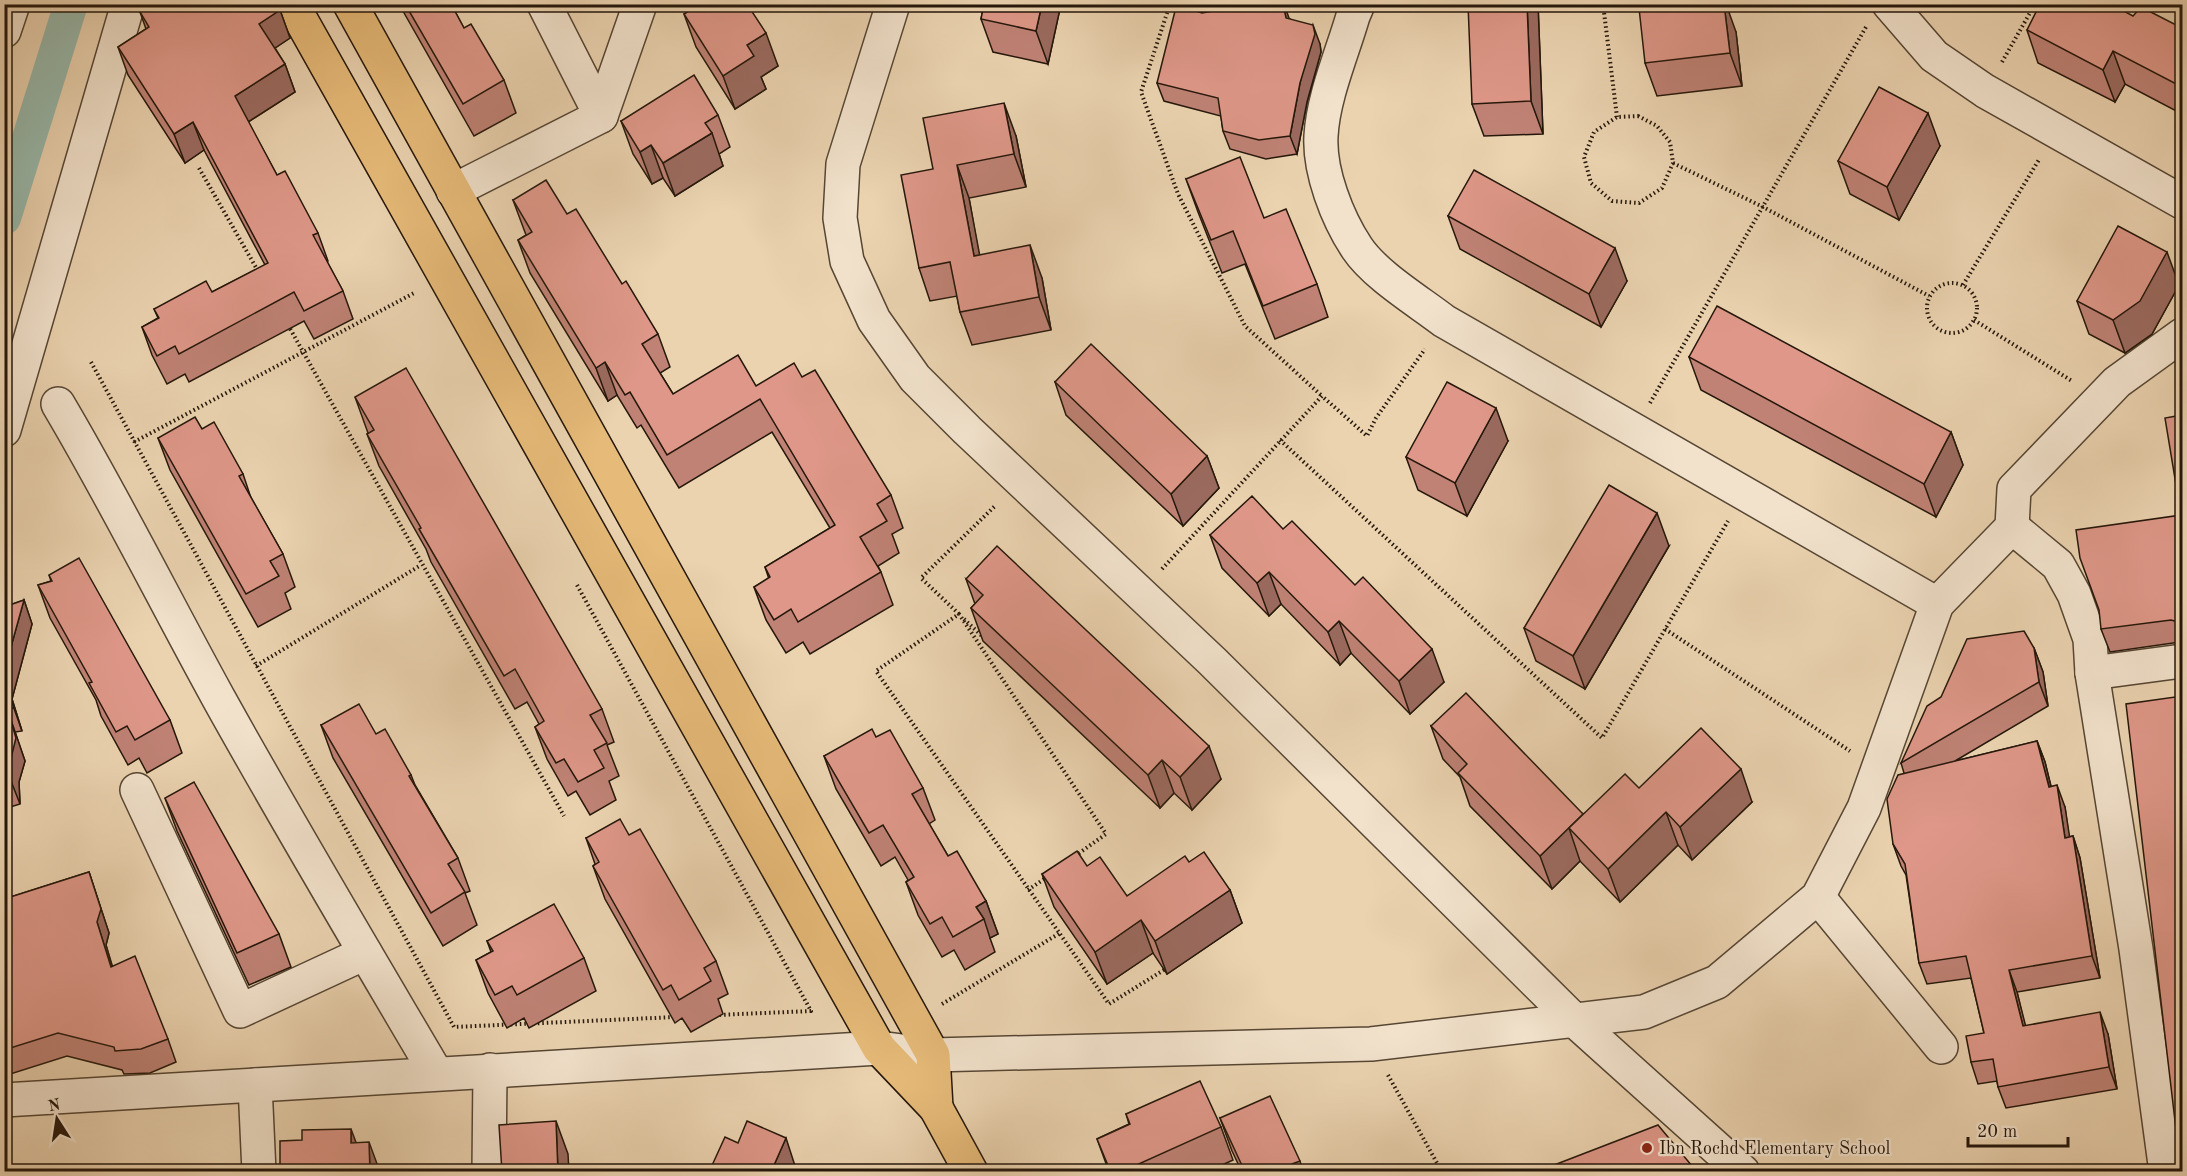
<svg xmlns="http://www.w3.org/2000/svg" width="2187" height="1176" font-family="'Old Standard TT',serif">
<style>
.lines{fill:none;stroke-linecap:round;stroke-linejoin:round}
.canal{stroke:#98b8aa;stroke-width:34}
.minor-casing{stroke:#564634;stroke-width:36}
.major-casing{stroke:#25170b;stroke-width:36}
.path{stroke:#25170b;stroke-width:4;stroke-dasharray:1.5 3;stroke-linecap:butt}
.minor{stroke:#f2e2cc;stroke-width:33}
.major{stroke:#e6ba78;stroke-width:33}
.wall{fill:#bf8275;stroke:#25170b;stroke-width:1.5}
.shaded-wall{fill:#9b6a5f;stroke:#25170b;stroke-width:1.5}
.building{fill:#de9788;stroke:#25170b;stroke-width:1.5}
.poi-dot{fill:#8f2418;stroke:#f2e2cc;stroke-width:2}
.labels{text-anchor:middle;stroke-width:4.5;stroke-linejoin:round;paint-order:stroke}
.poi-label{font-size:18px;fill:#25170b;stroke:#f2e2cc;text-anchor:start}
</style>
<rect width="100%" height="100%" fill="#ebd3b0"/>
<filter id="stains"><feTurbulence type="fractalNoise" baseFrequency=".00333" numOctaves="4"/><feColorMatrix values="0 0 0 0 .2 0 0 0 0 .09 0 0 0 0 .02 0 0 0 .5 -.17"/></filter>
<radialGradient id="worn" r=".72"><stop offset=".6" stop-color="#630" stop-opacity="0"/><stop offset="1" stop-color="#630" stop-opacity=".3"/></radialGradient>
<g class="lines">
<path class="canal" d="M 4,218 L 71,4"/>
<g class="minor-casing">
<g id="minor">
<path d="M 893,4 L 843,164 L 840,218 L 847,261 L 874,320 L 915,378 L 967,430 L 1212,661 L 1574,1020 L 1743,1172"/>
<path d="M 1358,4 L 1353,16 C 1342,54 1323,97 1321,136 C 1319,171 1337,218 1357,248 C 1375,275 1418,301 1444,321 L 1937,604"/>
<path d="M 1889,4 L 1934,56 L 1985,91 L 2182,202"/>
<path d="M 4,31 L 13,4"/>
<path d="M 601,116 L 640,4"/>
<path d="M 453,191 L 601,116 L 544,4"/>
<path d="M 58,404 C 115,500 165,601 219,699 C 289,825 363,949 436,1073"/>
<path d="M 4,430 L 128,4"/>
<path d="M 2012,527 L 2058,565 L 2074,594 L 2090,639 L 2092,673 L 2136,949 L 2166,1172"/>
<path d="M 2092,673 L 2182,661"/>
<path d="M 137,790 L 240,1011 L 365,953"/>
<path d="M 1818,897 L 1941,1047"/>
<path d="M 255,1085 L 259,1172"/>
<path d="M 4,1100 L 879,1048 L 933,1055 L 1371,1044 L 1644,1012 L 1717,982 L 1818,897 L 1864,808 L 1937,604 L 2012,527 L 2014,489 L 2117,382 L 2182,335"/>
<path d="M 489,1172 L 490,1070"/>
</g>
</g>
<g class="major-casing">
<g id="major">
<path d="M 292,4 L 879,1048 L 936,1108 L 971,1172"/>
<path d="M 350,4 L 933,1055 L 936,1108"/>
</g>
</g>
<g class="path">
<path d="M 1170,4 L 1141,92 L 1178,194 L 1245,326 L 1322,396"/>
<path d="M 1603,4 L 1617,117"/>
<path d="M 2002,62 L 2035,4"/>
<path d="M 1638,116 L 1657,126 L 1670,142 L 1673,163 L 1662,188 L 1639,203 L 1612,201 L 1591,183 L 1584,157 L 1594,132 L 1617,117 Z"/>
<path d="M 1673,163 L 1763,207 L 1929,296"/>
<path d="M 199,168 L 258,271"/>
<circle cx="1952" cy="308" r="25"/>
<path d="M 1963,285 L 2040,158"/>
<path d="M 1974,320 L 2072,381"/>
<path d="M 288,325 L 564,816"/>
<path d="M 91,362 L 454,1027 L 676,1017"/>
<path d="M 1650,403 L 1866,27"/>
<path d="M 1280,440 L 1602,738 L 1728,521"/>
<path d="M 134,442 L 416,292"/>
<path d="M 1162,569 L 1322,396 L 1367,436 L 1376,418 L 1425,349"/>
<path d="M 577,585 L 811,1011 L 717,1015"/>
<path d="M 959,614 L 921,578 L 996,505"/>
<path d="M 964,619 L 983,637"/>
<path d="M 1665,629 L 1850,751"/>
<path d="M 256,666 L 421,565"/>
<path d="M 1075,856 L 1106,834 L 959,614 L 876,671 L 1109,1004 L 1167,968"/>
<path d="M 1028,890 L 1047,877"/>
<path d="M 942,1004 L 1060,933"/>
<path d="M 1388,1075 L 1442,1172"/>
</g>
<use href="#minor" class="minor"/>
<use href="#major" class="major"/>
</g>
<g class="wall">
<path d="M 399,4 L 451,4 L 464,28 L 504,80 L 516,113 L 474,136 Z"/>
<path d="M 686,4 L 747,4 L 778,66 L 761,77 L 766,89 L 735,109 L 696,47 L 684,14 L 689,11 Z"/>
<path d="M 984,4 L 1061,4 L 1048,64 L 993,52 L 981,19 Z"/>
<path d="M 1538,4 L 1543,134 L 1484,136 L 1472,104 Z"/>
<path d="M 280,10 L 290,38 L 275,48 L 285,64 L 295,92 L 248,122 L 277,175 L 318,233 L 328,261 L 327,262 L 343,291 L 353,319 L 314,339 L 304,321 L 189,382 L 185,374 L 167,384 L 152,355 L 142,327 L 158,318 L 154,309 L 212,292 L 265,265 L 204,150 L 185,163 L 128,75 L 118,47 L 146,29 L 140,12 Z"/>
<path d="M 1202,13 L 1290,19 L 1320,44 L 1321,52 L 1307,102 L 1297,154 L 1266,159 L 1230,149 L 1223,131 L 1221,116 L 1164,101 L 1157,83 Z"/>
<path d="M 2133,16 L 2182,28 L 2182,114 L 2125,84 L 2115,102 L 2038,63 L 2027,30 Z"/>
<path d="M 1736,32 L 1742,86 L 1657,96 L 1645,63 Z"/>
<path d="M 718,115 L 730,147 L 719,154 L 723,166 L 675,196 L 663,178 L 652,184 L 633,154 L 621,121 Z"/>
<path d="M 1016,136 L 1026,187 L 969,198 L 979,255 L 1042,278 L 1051,330 L 972,345 L 960,312 L 957,296 L 930,301 L 919,268 L 933,169 Z"/>
<path d="M 1940,146 L 1899,220 L 1850,194 L 1838,161 Z"/>
<path d="M 1186,179 L 1264,218 L 1317,284 L 1328,317 L 1275,339 L 1245,264 L 1222,273 L 1198,212 Z"/>
<path d="M 513,200 L 567,214 L 622,284 L 658,334 L 670,367 L 660,373 L 673,394 L 756,386 L 802,377 L 891,495 L 903,528 L 892,534 L 899,553 L 878,566 L 881,572 L 893,605 L 810,654 L 803,642 L 786,653 L 766,620 L 754,587 L 769,579 L 765,567 L 830,528 L 772,432 L 679,488 L 641,425 L 637,428 L 617,395 L 608,401 L 530,273 L 518,240 L 526,235 Z"/>
<path d="M 1448,216 L 1627,281 L 1601,327 L 1460,249 Z"/>
<path d="M 2179,285 L 2152,334 L 2125,353 L 2089,334 L 2077,301 Z"/>
<path d="M 1689,357 L 1951,432 L 1963,465 L 1936,517 L 1701,390 Z"/>
<path d="M 1055,382 L 1207,456 L 1219,488 L 1183,526 L 1066,415 Z"/>
<path d="M 355,397 L 602,709 L 614,742 L 607,745 L 619,776 L 609,781 L 616,800 L 590,815 L 576,791 L 568,796 L 547,759 L 535,727 L 539,724 L 527,702 L 515,709 L 431,562 L 426,549 L 379,466 L 367,434 L 368,433 Z"/>
<path d="M 2182,415 L 2182,643 L 2180,642 L 2110,652 L 2101,629 L 2181,515 Z"/>
<path d="M 202,429 L 243,474 L 251,498 L 283,554 L 295,587 L 285,593 L 291,609 L 258,627 L 170,470 L 158,438 Z"/>
<path d="M 1508,441 L 1467,516 L 1418,490 L 1406,457 Z"/>
<path d="M 1283,529 L 1444,682 L 1410,714 L 1351,653 L 1340,665 L 1281,604 L 1269,616 L 1222,568 L 1210,535 Z"/>
<path d="M 1669,546 L 1585,689 L 1536,661 L 1524,628 Z"/>
<path d="M 49,575 L 170,720 L 182,753 L 147,773 L 139,758 L 128,765 L 101,716 L 96,700 L 50,618 L 38,585 L 51,581 Z"/>
<path d="M 966,579 L 1221,779 L 1192,810 L 1174,793 L 1160,808 L 983,641 L 971,608 L 975,604 Z"/>
<path d="M 24,600 L 32,624 L 12,699 L 22,731 L 15,732 L 25,761 L 19,782 L 20,804 L 4,809 L 4,607 Z"/>
<path d="M 2034,648 L 2043,672 L 2048,706 L 1955,761 L 2037,741 L 2045,762 L 2051,786 L 2065,807 L 2069,837 L 2073,836 L 2080,858 L 2100,978 L 2017,992 L 2025,1026 L 2108,1034 L 2117,1089 L 2006,1108 L 1998,1087 L 1997,1081 L 1978,1084 L 1971,1062 L 1984,1033 L 1971,978 L 1927,984 L 1919,963 L 1906,875 L 1901,866 L 1893,844 L 1904,773 L 1901,763 Z"/>
<path d="M 321,725 L 376,734 L 411,775 L 415,785 L 458,858 L 470,891 L 465,893 L 477,925 L 443,946 L 333,758 Z"/>
<path d="M 1431,726 L 1583,814 L 1639,788 L 1752,802 L 1692,860 L 1678,845 L 1620,902 L 1580,861 L 1552,889 L 1470,806 L 1460,777 L 1443,759 Z"/>
<path d="M 876,737 L 923,788 L 935,820 L 929,824 L 948,856 L 986,901 L 998,934 L 990,938 L 995,952 L 965,970 L 954,950 L 942,957 L 918,915 L 906,882 L 908,880 L 895,857 L 881,866 L 836,789 L 824,756 Z"/>
<path d="M 165,798 L 279,934 L 291,967 L 249,985 L 177,831 Z"/>
<path d="M 629,835 L 716,961 L 728,994 L 718,999 L 723,1014 L 691,1032 L 682,1018 L 675,1023 L 605,899 L 593,866 L 595,864 L 586,838 Z"/>
<path d="M 1189,862 L 1230,890 L 1242,923 L 1167,974 L 1153,953 L 1107,984 L 1054,907 L 1042,874 L 1087,866 L 1127,896 Z"/>
<path d="M 89,872 L 109,933 L 106,945 L 112,967 L 168,1039 L 176,1062 L 150,1073 L 124,1074 L 122,1070 L 67,1056 L 4,1076 L 4,899 Z"/>
<path d="M 487,941 L 584,958 L 596,991 L 529,1028 L 524,1018 L 507,1028 L 488,993 L 476,960 L 491,952 Z"/>
<path d="M 1126,1114 L 1221,1127 L 1233,1160 L 1207,1172 L 1102,1172 L 1108,1169 L 1097,1139 L 1129,1124 Z"/>
<path d="M 1220,1118 L 1300,1161 L 1303,1172 L 1242,1172 L 1232,1151 Z"/>
</g>
<g class="shaded-wall">
<path d="M 1042,4 L 1061,4 L 1048,64 L 1036,31 Z"/>
<path d="M 1283,4 L 1284,4 L 1289,18 L 1292,37 L 1286,18 Z"/>
<path d="M 1527,4 L 1538,4 L 1543,134 L 1531,101 Z"/>
<path d="M 1724,4 L 1726,4 L 1736,32 L 1742,86 L 1730,53 Z"/>
<path d="M 280,10 L 290,38 L 269,52 L 259,24 Z"/>
<path d="M 1313,25 L 1320,44 L 1321,52 L 1307,102 L 1297,154 L 1290,136 L 1300,83 Z"/>
<path d="M 766,33 L 778,66 L 761,77 L 766,89 L 735,109 L 723,76 L 747,45 Z"/>
<path d="M 2113,51 L 2125,84 L 2115,102 L 2103,70 Z"/>
<path d="M 285,64 L 295,92 L 245,124 L 235,96 Z"/>
<path d="M 1004,103 L 1016,136 L 1026,187 L 1014,154 Z"/>
<path d="M 1928,113 L 1940,146 L 1899,220 L 1887,187 Z"/>
<path d="M 193,122 L 204,150 L 185,163 L 174,134 Z"/>
<path d="M 712,133 L 723,166 L 675,196 L 663,163 Z"/>
<path d="M 651,145 L 663,178 L 652,184 L 640,152 Z"/>
<path d="M 957,165 L 969,198 L 986,289 L 974,256 Z"/>
<path d="M 1030,245 L 1042,278 L 1051,330 L 1039,297 Z"/>
<path d="M 1615,248 L 1627,281 L 1601,327 L 1589,294 Z"/>
<path d="M 2167,252 L 2179,285 L 2152,334 L 2125,353 L 2113,320 Z"/>
<path d="M 605,362 L 617,395 L 608,401 L 596,368 Z"/>
<path d="M 1496,408 L 1508,441 L 1467,516 L 1455,483 Z"/>
<path d="M 1951,432 L 1963,465 L 1936,517 L 1924,484 Z"/>
<path d="M 1207,456 L 1219,488 L 1183,526 L 1171,494 Z"/>
<path d="M 1657,513 L 1669,546 L 1585,689 L 1573,656 Z"/>
<path d="M 1269,572 L 1281,604 L 1269,616 L 1257,583 Z"/>
<path d="M 24,600 L 32,624 L 12,699 L 22,731 L 4,680 L 4,672 Z"/>
<path d="M 1339,621 L 1351,653 L 1340,665 L 1328,632 Z"/>
<path d="M 2034,648 L 2043,672 L 2048,706 L 2039,682 Z"/>
<path d="M 1432,649 L 1444,682 L 1410,714 L 1399,681 Z"/>
<path d="M 7,708 L 25,761 L 19,782 L 20,804 L 11,781 Z"/>
<path d="M 2037,741 L 2045,762 L 2056,808 L 2049,787 Z"/>
<path d="M 1209,746 L 1221,779 L 1192,810 L 1180,777 Z"/>
<path d="M 1162,760 L 1174,793 L 1160,808 L 1148,775 Z"/>
<path d="M 1741,769 L 1752,802 L 1692,860 L 1680,827 Z"/>
<path d="M 2057,785 L 2065,807 L 2073,859 L 2065,838 Z"/>
<path d="M 1666,812 L 1678,845 L 1620,902 L 1608,869 Z"/>
<path d="M 1583,814 L 1569,828 L 1580,861 L 1552,889 L 1540,856 Z"/>
<path d="M 2073,836 L 2080,858 L 2100,978 L 2092,956 Z"/>
<path d="M 89,872 L 109,933 L 106,945 L 120,991 L 111,967 L 97,922 Z"/>
<path d="M 1230,890 L 1242,923 L 1167,974 L 1155,941 Z"/>
<path d="M 986,901 L 998,934 L 990,938 L 984,919 L 976,907 Z"/>
<path d="M 1141,920 L 1153,953 L 1107,984 L 1095,952 Z"/>
<path d="M 2009,970 L 2017,992 L 2031,1047 L 2023,1026 Z"/>
<path d="M 2100,1012 L 2108,1034 L 2117,1089 L 2109,1067 Z"/>
<path d="M 556,1121 L 568,1154 L 569,1172 L 558,1172 Z"/>
<path d="M 351,1129 L 363,1161 L 351,1143 Z"/>
<path d="M 786,1138 L 797,1172 L 771,1172 Z"/>
<path d="M 369,1142 L 380,1172 L 370,1172 Z"/>
</g>
<g class="building">
<path d="M 153,4 L 277,4 L 280,10 L 259,24 L 285,64 L 235,96 L 277,175 L 285,171 L 318,233 L 313,235 L 343,291 L 304,311 L 294,292 L 179,354 L 175,346 L 157,356 L 142,327 L 159,318 L 154,309 L 206,281 L 212,292 L 268,263 L 193,122 L 174,134 L 118,47 L 149,27 L 140,12 Z"/>
<path d="M 405,4 L 451,4 L 464,28 L 471,24 L 504,80 L 463,104 Z"/>
<path d="M 688,4 L 747,4 L 766,33 L 747,45 L 754,56 L 723,76 L 684,14 L 691,10 Z"/>
<path d="M 984,4 L 1042,4 L 1036,31 L 981,19 Z"/>
<path d="M 1252,4 L 1283,4 L 1286,18 L 1313,25 L 1315,34 L 1300,83 L 1290,136 L 1259,140 L 1223,131 L 1218,98 L 1157,83 L 1175,11 L 1190,9 L 1202,13 Z"/>
<path d="M 1468,4 L 1527,4 L 1531,101 L 1472,104 Z"/>
<path d="M 1673,4 L 1724,4 L 1730,53 L 1645,63 L 1639,8 Z"/>
<path d="M 2040,4 L 2111,4 L 2133,16 L 2141,7 L 2182,28 L 2182,87 L 2113,51 L 2103,70 L 2027,30 Z"/>
<path d="M 694,75 L 718,115 L 705,123 L 712,133 L 663,163 L 651,145 L 640,152 L 621,121 Z"/>
<path d="M 1879,87 L 1928,113 L 1887,187 L 1838,161 Z"/>
<path d="M 1004,103 L 1014,154 L 957,165 L 974,256 L 1030,245 L 1039,297 L 960,312 L 950,262 L 919,268 L 901,175 L 933,169 L 923,118 Z"/>
<path d="M 1240,157 L 1264,218 L 1286,209 L 1317,284 L 1263,306 L 1233,231 L 1211,240 L 1186,179 Z"/>
<path d="M 1474,170 L 1615,248 L 1589,294 L 1448,216 Z"/>
<path d="M 546,180 L 567,214 L 576,209 L 622,284 L 626,281 L 658,334 L 642,344 L 673,394 L 738,355 L 756,386 L 794,363 L 802,377 L 815,370 L 891,495 L 877,504 L 887,521 L 860,537 L 881,572 L 798,622 L 791,609 L 774,620 L 754,587 L 770,577 L 765,567 L 835,525 L 760,399 L 667,455 L 630,392 L 625,395 L 605,362 L 596,368 L 518,240 L 532,232 L 513,200 Z"/>
<path d="M 2118,226 L 2167,252 L 2140,301 L 2113,320 L 2077,301 Z"/>
<path d="M 1717,306 L 1951,432 L 1924,484 L 1689,357 Z"/>
<path d="M 1091,344 L 1207,456 L 1171,494 L 1055,382 Z"/>
<path d="M 406,368 L 602,709 L 590,715 L 607,743 L 594,750 L 604,768 L 578,782 L 564,759 L 556,763 L 535,727 L 544,721 L 515,669 L 504,676 L 419,529 L 421,528 L 367,434 L 374,430 L 355,397 Z"/>
<path d="M 1447,382 L 1496,408 L 1455,483 L 1406,457 Z"/>
<path d="M 2182,415 L 2182,623 L 2171,620 L 2101,629 L 2099,610 L 2080,558 L 2076,530 L 2181,515 L 2165,418 Z"/>
<path d="M 195,417 L 202,429 L 214,422 L 243,474 L 239,476 L 283,554 L 270,561 L 279,576 L 246,594 L 158,438 Z"/>
<path d="M 1609,485 L 1657,513 L 1573,656 L 1524,628 Z"/>
<path d="M 1252,496 L 1283,529 L 1292,521 L 1355,585 L 1363,577 L 1432,649 L 1399,681 L 1339,621 L 1328,632 L 1269,572 L 1257,583 L 1210,535 Z"/>
<path d="M 997,546 L 1209,746 L 1180,777 L 1162,760 L 1148,775 L 971,608 L 983,595 L 966,579 Z"/>
<path d="M 79,558 L 170,720 L 135,740 L 127,726 L 116,732 L 89,683 L 92,682 L 38,585 L 52,581 L 49,575 Z"/>
<path d="M 24,600 L 4,672 L 4,607 Z"/>
<path d="M 2024,631 L 2034,648 L 2039,682 L 1901,763 L 1927,706 L 1941,697 L 1967,639 Z"/>
<path d="M 4,680 L 14,708 L 7,708 L 16,738 L 11,758 L 11,781 L 4,783 Z"/>
<path d="M 1466,693 L 1583,814 L 1540,856 L 1458,773 L 1467,764 L 1431,726 Z"/>
<path d="M 2182,696 L 2182,1172 L 2181,1172 L 2126,704 Z"/>
<path d="M 359,704 L 376,734 L 385,729 L 411,775 L 409,776 L 458,858 L 448,864 L 465,892 L 431,913 L 321,725 Z"/>
<path d="M 1701,728 L 1741,769 L 1680,827 L 1666,812 L 1608,869 L 1569,828 L 1625,774 L 1639,788 Z"/>
<path d="M 872,729 L 876,737 L 890,730 L 923,788 L 912,794 L 948,856 L 957,851 L 986,901 L 976,907 L 984,919 L 953,937 L 942,917 L 930,924 L 906,882 L 914,877 L 883,825 L 869,833 L 824,756 Z"/>
<path d="M 2037,741 L 2049,787 L 2057,785 L 2065,838 L 2073,836 L 2092,956 L 2009,970 L 2023,1026 L 2100,1012 L 2109,1067 L 1998,1087 L 1993,1059 L 1971,1062 L 1966,1036 L 1984,1033 L 1966,956 L 1919,963 L 1905,864 L 1893,844 L 1887,799 L 1898,775 Z"/>
<path d="M 194,782 L 279,934 L 237,953 L 165,798 Z"/>
<path d="M 620,819 L 629,835 L 640,829 L 716,961 L 704,968 L 711,981 L 679,1000 L 671,985 L 663,990 L 593,866 L 599,862 L 586,838 Z"/>
<path d="M 1077,851 L 1087,866 L 1100,857 L 1127,896 L 1185,856 L 1189,862 L 1204,852 L 1230,890 L 1155,941 L 1141,920 L 1095,952 L 1042,874 Z"/>
<path d="M 89,872 L 101,909 L 97,922 L 111,967 L 135,956 L 168,1039 L 141,1049 L 115,1051 L 114,1047 L 58,1033 L 4,1050 L 4,899 Z"/>
<path d="M 554,904 L 584,958 L 517,995 L 512,986 L 495,995 L 476,960 L 493,951 L 487,941 Z"/>
<path d="M 1200,1081 L 1221,1127 L 1121,1172 L 1102,1172 L 1109,1168 L 1097,1139 L 1130,1124 L 1126,1114 Z"/>
<path d="M 1270,1096 L 1300,1161 L 1292,1164 L 1295,1172 L 1245,1172 L 1220,1118 Z"/>
<path d="M 556,1121 L 558,1172 L 502,1172 L 499,1125 Z"/>
<path d="M 747,1121 L 786,1138 L 771,1172 L 709,1172 L 725,1137 L 738,1143 Z"/>
<path d="M 1658,1125 L 1697,1172 L 1536,1172 Z"/>
<path d="M 351,1129 L 351,1143 L 369,1142 L 370,1172 L 280,1172 L 280,1141 L 302,1140 L 302,1130 Z"/>
</g>
<circle class="poi-dot" cx="1647" cy="1148" r="6"/>
<g class="labels">
<g class="poi-label">
<text x="1659" y="1154">Ibn Rochd Elementary School</text>
</g>
</g>
<rect width="2187" height="1176" fill="none" stroke="#ebd3b0" stroke-width="24"/>
<rect x="6" y="6" width="2175" height="1164" fill="none" stroke="#25170b" stroke-width="3"/>
<rect x="12" y="12" width="2163" height="1152" fill="none" stroke="#25170b" stroke-width="1.5"/>
<g transform="translate(57 1119) rotate(348)" stroke="#f2e2cc" stroke-width="4.5" paint-order="stroke">
<path d="M0-4.5L10 22L0 15L-10 22Z" fill="#25170b"/>
<text y="-9" font-size="16" font-weight="bold" text-anchor="middle" fill="#25170b">N</text>
</g>
<path d="M1968 1137v9h100v-9" fill="none" stroke="#25170b" stroke-width="3"/>
<text x="1977" y="1137" font-size="18" fill="#25170b" stroke="#f2e2cc" stroke-width="4.5" paint-order="stroke">20 m</text>
<rect width="100%" height="100%" filter="url(#stains)"/>
<rect width="100%" height="100%" fill="url(#worn)"/>
</svg>
